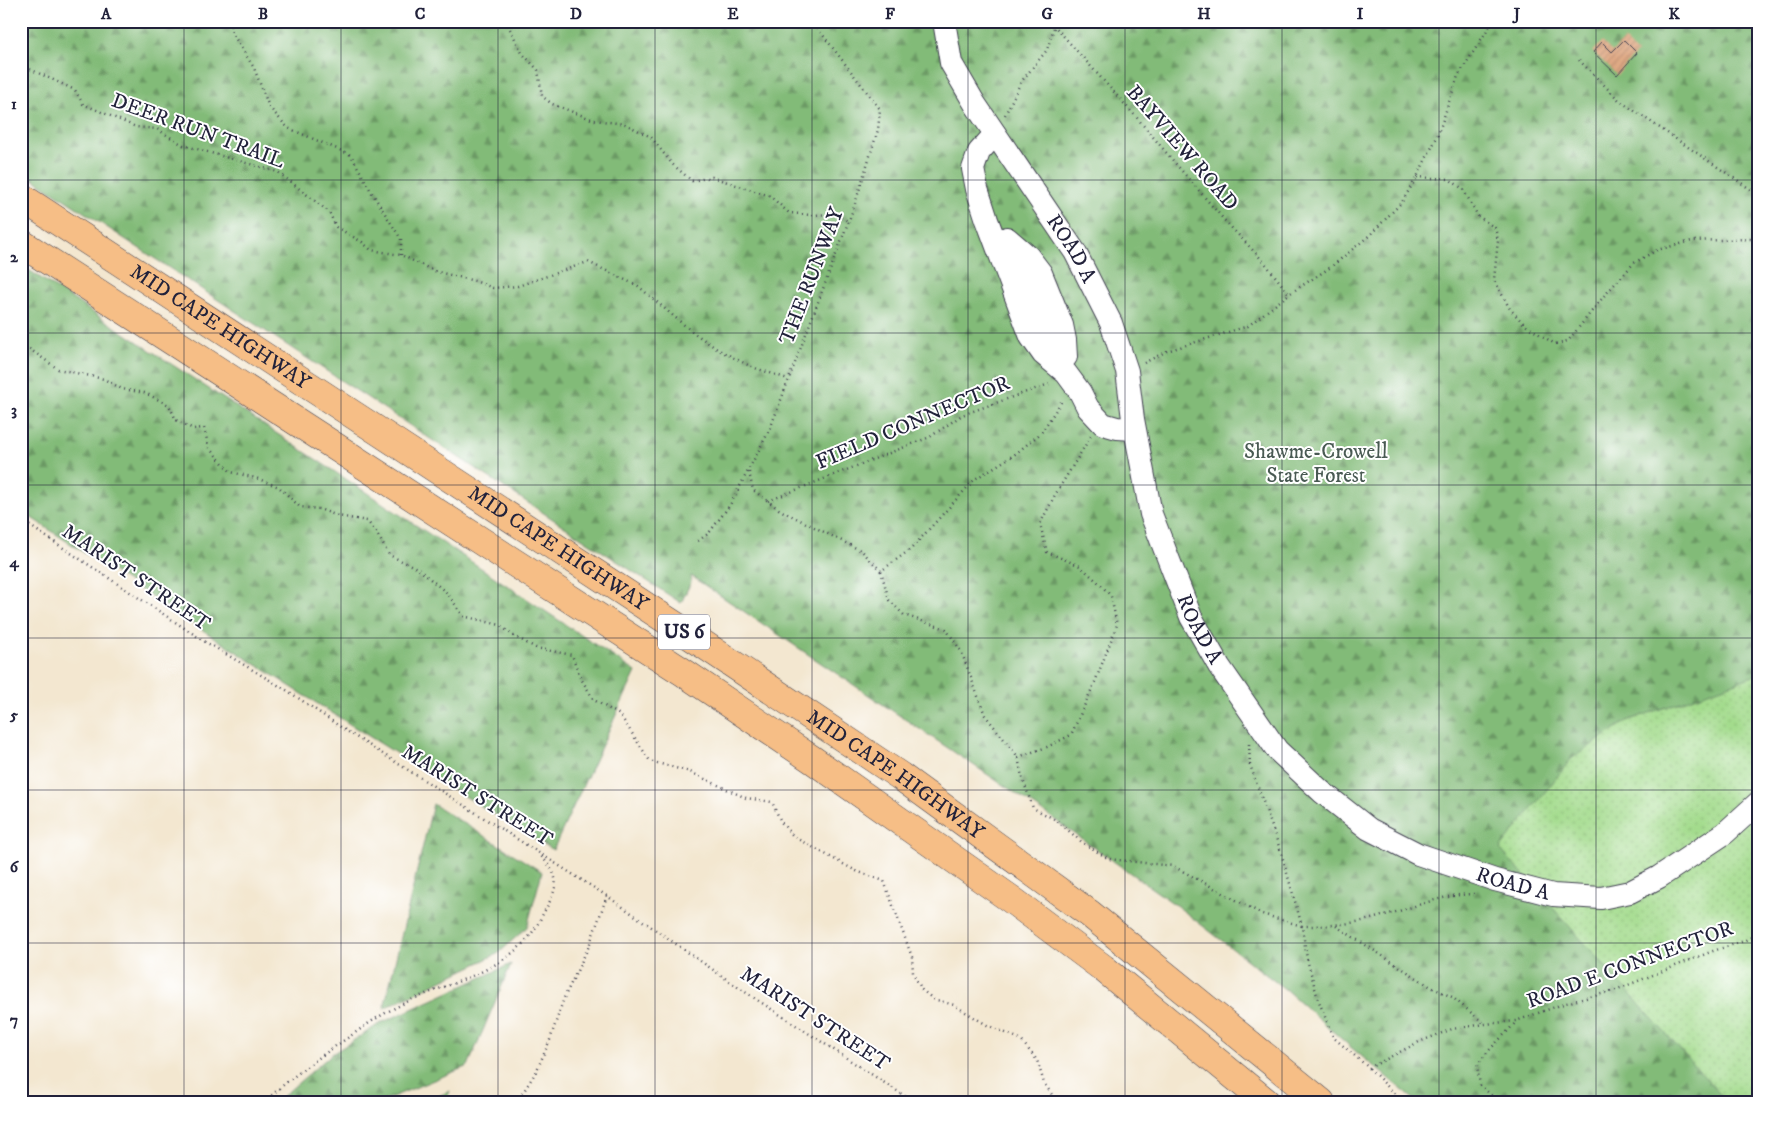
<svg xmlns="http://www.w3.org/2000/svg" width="1780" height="1123" viewBox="0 0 1780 1123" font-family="'IM FELL DW Pica',serif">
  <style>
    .forest { fill: url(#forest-firs); stroke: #526e5a }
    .park { fill: url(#park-dots); stroke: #627e64 }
    .building { fill: url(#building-hatch) }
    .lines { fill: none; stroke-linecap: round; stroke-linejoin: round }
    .minor-casing { stroke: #414051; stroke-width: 24 }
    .highway-casing { stroke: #414051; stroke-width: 29 }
    .path { stroke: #414051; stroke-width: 2.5; stroke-dasharray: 1 4; stroke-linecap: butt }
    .minor { stroke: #fff; stroke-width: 22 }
    .highway { stroke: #f6be86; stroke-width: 28 }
    .grid { fill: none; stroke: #22223b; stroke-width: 1; stroke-opacity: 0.55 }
    .labels { text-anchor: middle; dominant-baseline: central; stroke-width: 4; stroke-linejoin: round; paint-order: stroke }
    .shield { fill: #fff; stroke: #646476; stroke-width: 1 }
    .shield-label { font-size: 20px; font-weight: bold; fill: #22223b }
    .street-label { font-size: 21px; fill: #22223b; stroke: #fff }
    .park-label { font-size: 21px; fill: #495a53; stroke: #fff }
    .neatline { fill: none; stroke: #22223b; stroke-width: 2 }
    .grid-label { font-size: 16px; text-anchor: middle; font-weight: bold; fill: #22223b }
  </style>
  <defs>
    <pattern id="forest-firs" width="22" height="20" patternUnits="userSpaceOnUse" patternTransform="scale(1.25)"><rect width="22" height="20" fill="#82bb78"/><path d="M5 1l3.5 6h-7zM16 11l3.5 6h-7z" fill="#6a9864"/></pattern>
    <pattern id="park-dots" width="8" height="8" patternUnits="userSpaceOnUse" patternTransform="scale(1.25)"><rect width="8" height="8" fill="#a3db8c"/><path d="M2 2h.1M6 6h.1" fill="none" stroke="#8cbc7a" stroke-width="1.8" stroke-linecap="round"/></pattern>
    <pattern id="building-hatch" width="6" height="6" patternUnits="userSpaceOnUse" patternTransform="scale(1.25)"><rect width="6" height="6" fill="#dfa883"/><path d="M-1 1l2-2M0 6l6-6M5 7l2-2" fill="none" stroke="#bf9072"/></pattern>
  </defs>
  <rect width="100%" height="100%" fill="#fff"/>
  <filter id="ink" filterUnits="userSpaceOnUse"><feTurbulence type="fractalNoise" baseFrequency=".02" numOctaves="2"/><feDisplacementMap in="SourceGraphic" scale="10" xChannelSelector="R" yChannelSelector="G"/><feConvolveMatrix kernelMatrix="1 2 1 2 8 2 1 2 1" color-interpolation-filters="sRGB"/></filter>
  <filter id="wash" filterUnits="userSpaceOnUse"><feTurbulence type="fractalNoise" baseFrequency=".0096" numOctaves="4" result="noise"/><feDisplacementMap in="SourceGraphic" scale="20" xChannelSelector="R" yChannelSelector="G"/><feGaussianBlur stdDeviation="1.12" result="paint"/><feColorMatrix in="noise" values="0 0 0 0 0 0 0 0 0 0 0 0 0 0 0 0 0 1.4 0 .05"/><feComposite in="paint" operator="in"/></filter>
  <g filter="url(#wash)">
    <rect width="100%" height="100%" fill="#f3e7d0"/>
    <g class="forest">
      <polygon points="21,21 1759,21 1759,1102 1417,1102 1354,1050 1286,990 1177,906 1048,815 691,576 691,582 681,603 21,171"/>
      <path d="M 21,265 L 487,572 L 636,672 L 553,850 C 373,741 196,627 21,511 Z"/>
      <polygon points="433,804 542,872 527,927 499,953 384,1008"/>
      <polygon points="511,964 468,1066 380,1102 276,1102 332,1054 381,1023"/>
      <polygon points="450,1091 445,1102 426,1102"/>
    </g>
    <polygon class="park" points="1759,674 1759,1102 1727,1102 1500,849 1571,759 1627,721"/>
    <g id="blocks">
      <polygon class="building" points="1624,40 1637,53 1617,75 1593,52 1602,42 1612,52"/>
    </g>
  </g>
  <g filter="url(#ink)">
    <use href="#blocks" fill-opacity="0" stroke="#414051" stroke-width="1"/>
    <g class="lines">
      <defs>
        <g id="minor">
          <path id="s1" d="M 944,21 L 951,63 L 975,104 L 1075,252 L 1111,323 L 1127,371 L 1133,419 L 1151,514 L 1191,617 L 1219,666 L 1277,750 L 1322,792 L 1369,829 L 1418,854 L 1495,880 L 1553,895 L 1601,898 L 1630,892 L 1659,877 L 1725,833 L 1759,802"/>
          <polyline points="995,134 979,152 973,169 977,189 987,220 1031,337 1043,354 1066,373 1080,392 1088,408 1103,424 1117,428 1134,429"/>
          <polyline points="1007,238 1028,256 1041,273 1062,325 1065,340 1066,357"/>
          <polyline points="1018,262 1061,361"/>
        </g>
        <g id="highway">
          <path id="s2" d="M 21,197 L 688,634 L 900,776 L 1090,914 L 1321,1102"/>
          <polyline points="21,243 683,672 813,760 1012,900 1103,968 1266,1102"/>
        </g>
      </defs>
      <use href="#minor" class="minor-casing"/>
      <use href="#highway" class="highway-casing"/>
      <g class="path">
        <polyline points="230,21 232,33 254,68 269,107 288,128 351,155 372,193 401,239 401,255"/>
        <polyline points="504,21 509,27 522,53 538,70 542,96 552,104 594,120 625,124 651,137 672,164 692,181 712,177 770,196 789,213 811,215 834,214 848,221"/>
        <polyline points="1050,21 1138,119 1175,163 1226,222 1265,263 1289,294"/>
        <polyline points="1579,60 1620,101 1759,195"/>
        <polyline points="21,65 75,90 83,104 136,127 157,129 183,145 278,172 329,212 336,227 362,242 371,250 401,255 434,271 475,281 493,288 518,286 588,262 638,286 690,330 717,349 752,367 788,379"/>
        <polyline points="1005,115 1021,82 1047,50 1056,21"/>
        <polyline points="1417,177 1449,179 1463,189 1478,216 1495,228 1498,240 1494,280 1510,309 1525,325 1555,344 1568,341 1604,296 1634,263 1657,250 1692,241 1750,239 1759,241"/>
        <polyline points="21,343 58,369 104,379 122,389 145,393 169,405 176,420 193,429 204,428 209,448 231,472 256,478 279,487 300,507 319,509 338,516 367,521 376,532 389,555 417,568 448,594 463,616 500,625 512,635 536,648 572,655 580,677 594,700 620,715 650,761 690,772 746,798 772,802 781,822 794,837 856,871 884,881 912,957 913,973 922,990 933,999 954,1005 987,1025 1020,1039 1037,1060 1044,1083 1057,1102"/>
        <polyline points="1144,363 1167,351 1248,326 1289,294 1331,267 1370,235 1402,202 1417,177 1437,137 1458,76 1493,21"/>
        <polyline points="749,472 753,490 780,510 862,551 881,571 911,549 975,479 1014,455 1041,433 1063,399"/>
        <polyline points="768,501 930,437 962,415 1049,384"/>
        <polyline points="21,520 204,641 288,691 345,730 607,896 742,990 914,1102"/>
        <polyline points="698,541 709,533 730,505 770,429 854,207 878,130 880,109 812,21"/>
        <polyline points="881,571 889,600 904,615 946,629 961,651 985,715 1018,757 1022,777 1033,808 1056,820 1083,843 1109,859 1173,866 1262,914 1302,926 1307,959 1318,999 1333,1037 1369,1068 1403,1102"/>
        <path d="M 1249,744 L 1250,765 L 1281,852 L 1302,926 C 1329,926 1356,924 1382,916 C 1412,908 1443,894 1475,894"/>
        <polyline points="1018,757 1047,747 1071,735 1095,682 1117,625 1111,596 1099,583 1080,566 1047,552 1040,524 1055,495 1091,436"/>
        <polyline points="1336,926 1431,987 1452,997 1485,1024"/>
        <polyline points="1369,1068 1419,1042 1452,1029 1485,1024 1516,1021 1566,1003 1613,991 1713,951 1744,941 1759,933"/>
        <path d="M 264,1102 C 290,1078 318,1058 346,1039 C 361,1029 375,1018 391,1010 C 435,985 494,978 528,938 C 535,930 540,920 544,912 C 559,886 561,877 540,855"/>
        <polyline points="517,1102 536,1072 550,1040 564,998 589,946 607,896"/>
        <path d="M 1499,1102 L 1480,1085 L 1477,1066 C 1488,1049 1503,1037 1516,1022"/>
      </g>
      <use href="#minor" class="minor"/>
      <use href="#highway" class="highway"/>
    </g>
  </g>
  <path class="grid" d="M 184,21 L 184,1102M 341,21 L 341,1102M 498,21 L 498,1102M 655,21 L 655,1102M 812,21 L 812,1102M 968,21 L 968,1102M 1125,21 L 1125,1102M 1282,21 L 1282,1102M 1439,21 L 1439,1102M 1596,21 L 1596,1102M 21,180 L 1759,180M 21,333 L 1759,333M 21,485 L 1759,485M 21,638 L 1759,638M 21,790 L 1759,790M 21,943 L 1759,943"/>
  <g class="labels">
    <rect class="shield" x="658" y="614.5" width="52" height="35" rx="4"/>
    <g class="shield-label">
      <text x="684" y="632">US 6</text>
    </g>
    <g class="street-label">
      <text transform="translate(198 131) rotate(20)">DEER RUN TRAIL</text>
      <text transform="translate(1182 148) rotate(49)">BAYVIEW ROAD</text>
      <text stroke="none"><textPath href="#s1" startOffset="264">ROAD A</textPath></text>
      <text transform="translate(812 276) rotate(-69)">THE RUNWAY</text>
      <text stroke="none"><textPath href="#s2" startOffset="238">MID CAPE HIGHWAY</textPath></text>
      <text transform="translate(913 423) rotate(-23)">FIELD CONNECTOR</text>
      <text stroke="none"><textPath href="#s2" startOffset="642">MID CAPE HIGHWAY</textPath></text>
      <text transform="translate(136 578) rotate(34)">MARIST STREET</text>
      <text stroke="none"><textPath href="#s1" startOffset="669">ROAD A</textPath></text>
      <text stroke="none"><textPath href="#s2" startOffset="1048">MID CAPE HIGHWAY</textPath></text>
      <text transform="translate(477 796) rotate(32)">MARIST STREET</text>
      <text stroke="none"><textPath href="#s1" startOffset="1089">ROAD A</textPath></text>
      <text transform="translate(1630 965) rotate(-20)">ROAD E CONNECTOR</text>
      <text transform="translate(815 1019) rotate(33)">MARIST STREET</text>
    </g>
    <g class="park-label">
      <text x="1316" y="452">Shawme-Crowell<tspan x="1316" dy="24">State Forest</tspan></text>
    </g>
  </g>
  <rect width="1780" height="1123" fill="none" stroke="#fff" stroke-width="55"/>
  <rect x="28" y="28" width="1724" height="1068" class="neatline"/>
  <g class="grid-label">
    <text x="106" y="19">A</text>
    <text x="263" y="19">B</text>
    <text x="420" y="19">C</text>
    <text x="576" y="19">D</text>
    <text x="733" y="19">E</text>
    <text x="890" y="19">F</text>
    <text x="1047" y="19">G</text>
    <text x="1204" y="19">H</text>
    <text x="1360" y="19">I</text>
    <text x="1517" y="19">J</text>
    <text x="1674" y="19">K</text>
    <text x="14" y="109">1</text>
    <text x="14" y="262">2</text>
    <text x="14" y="415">3</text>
    <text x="14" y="567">4</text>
    <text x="14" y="720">5</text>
    <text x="14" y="872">6</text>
    <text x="14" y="1025">7</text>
  </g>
</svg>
